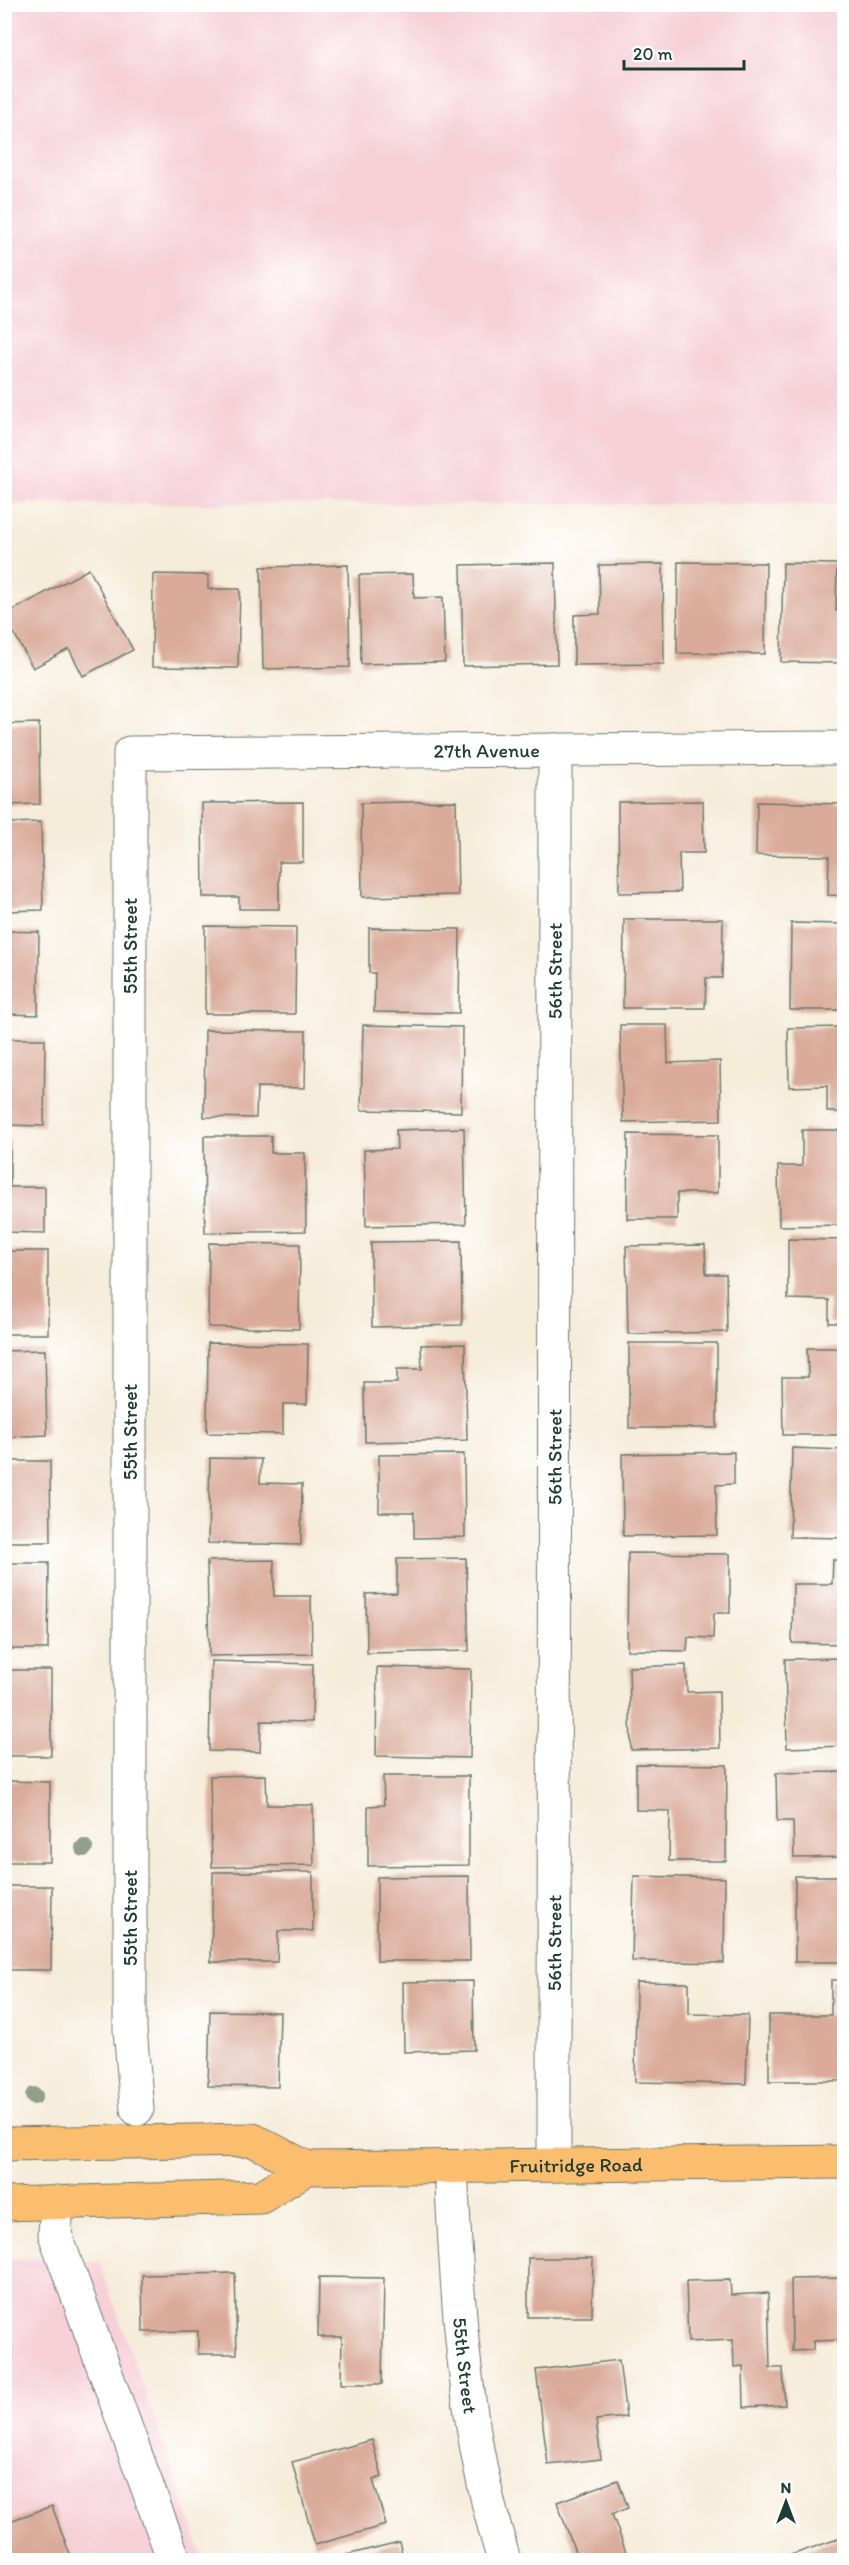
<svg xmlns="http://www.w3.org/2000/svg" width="849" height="2565" viewBox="0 0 849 2565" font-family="Itim,sans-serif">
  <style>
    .built { fill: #f6cfd7 }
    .building { fill: #daab9a }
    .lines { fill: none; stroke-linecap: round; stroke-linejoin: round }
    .minor-casing { stroke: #6a7a6e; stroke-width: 35 }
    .major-casing { stroke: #6a7a6e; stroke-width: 35 }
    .minor { stroke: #fff; stroke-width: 33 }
    .major { stroke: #fbbd6e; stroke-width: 33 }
    .tree { fill: #91a08a }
    .labels { text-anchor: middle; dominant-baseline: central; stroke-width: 5; stroke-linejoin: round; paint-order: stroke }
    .street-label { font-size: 20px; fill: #1f3d34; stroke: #fff }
  </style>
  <rect width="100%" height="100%" fill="#fff"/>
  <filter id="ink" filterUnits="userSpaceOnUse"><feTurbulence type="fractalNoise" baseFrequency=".0167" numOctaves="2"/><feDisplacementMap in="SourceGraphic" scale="12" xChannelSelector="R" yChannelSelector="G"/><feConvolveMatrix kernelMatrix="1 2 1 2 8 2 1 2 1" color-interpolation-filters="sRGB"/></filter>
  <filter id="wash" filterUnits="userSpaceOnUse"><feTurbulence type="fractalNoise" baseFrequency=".008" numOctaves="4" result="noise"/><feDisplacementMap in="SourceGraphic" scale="24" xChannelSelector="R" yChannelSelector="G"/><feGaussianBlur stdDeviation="1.35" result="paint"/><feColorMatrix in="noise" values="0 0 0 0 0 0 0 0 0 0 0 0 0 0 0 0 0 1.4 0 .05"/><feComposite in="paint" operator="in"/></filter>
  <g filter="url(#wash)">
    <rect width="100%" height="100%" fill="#f6ecda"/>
    <g class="built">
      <polygon points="4,5 844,5 844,504 5,504"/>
      <polygon points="26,2259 99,2261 204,2560 5,2560 4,2260"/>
    </g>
    <g id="blocks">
      <g class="building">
        <polygon points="678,562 766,563 765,654 677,653"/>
        <polygon points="555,563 557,664 463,666 461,565"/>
        <polygon points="783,563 837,564 836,611 844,611 844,663 781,662"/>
        <polygon points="663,564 664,664 574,665 574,615 600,614 599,565"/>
        <polygon points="348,565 350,667 263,669 261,567"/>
        <polygon points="89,569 133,650 83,676 69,649 33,668 4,615"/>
        <polygon points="153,574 208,575 208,589 240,589 238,668 152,667"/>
        <polygon points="413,574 414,598 443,597 445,662 361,664 359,575"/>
        <polygon points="39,723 40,804 4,805 4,724"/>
        <polygon points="456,801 458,895 362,897 361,803"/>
        <polygon points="703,801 704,853 679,853 680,892 619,893 618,802"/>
        <polygon points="303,802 303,862 279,862 279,909 239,909 239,897 203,897 202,803"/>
        <polygon points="757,802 844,804 844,896 828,895 829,856 756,855"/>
        <polygon points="41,822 43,910 4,911 4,823"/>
        <polygon points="624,919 723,919 722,978 706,978 705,1008 623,1008"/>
        <polygon points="791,923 844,924 844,1010 790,1010"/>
        <polygon points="205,926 296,927 295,1014 205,1014"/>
        <polygon points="369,928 460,929 459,1013 374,1012 375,973 369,973"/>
        <polygon points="4,931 39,932 38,1015 4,1014"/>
        <polygon points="363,1025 462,1027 461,1112 361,1110"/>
        <polygon points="620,1025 667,1025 668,1063 720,1061 721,1120 623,1122"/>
        <polygon points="844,1027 844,1112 827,1112 827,1086 789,1087 788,1028"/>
        <polygon points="205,1030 306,1031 305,1088 257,1087 256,1118 204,1117"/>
        <polygon points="4,1039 45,1039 44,1126 4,1125"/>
        <polygon points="464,1128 466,1224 366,1226 364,1150 397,1149 396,1130"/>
        <polygon points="802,1130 844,1130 844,1225 779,1226 778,1166 802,1166"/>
        <polygon points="628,1134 718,1135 718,1193 677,1193 677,1219 627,1219"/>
        <polygon points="204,1136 271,1136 271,1153 305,1153 306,1231 205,1233"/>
        <polygon points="4,1140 10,1140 10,1187 45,1187 45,1233 4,1232"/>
        <polygon points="788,1239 844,1240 844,1323 829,1323 829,1300 788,1299"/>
        <polygon points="461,1241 462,1325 372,1327 371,1242"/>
        <polygon points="209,1243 300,1244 299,1329 208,1327"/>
        <polygon points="705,1245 706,1274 726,1274 727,1332 628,1334 626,1246"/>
        <rect x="4" y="1251" width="44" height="83"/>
        <polygon points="208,1343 308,1344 307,1404 283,1404 283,1434 207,1433"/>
        <rect x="629" y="1343" width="88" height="85"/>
        <polygon points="465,1344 467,1440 365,1442 364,1383 397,1383 397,1369 422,1369 421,1345"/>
        <polygon points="807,1348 844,1348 844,1435 783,1435 782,1377 808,1377"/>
        <polygon points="45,1350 47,1435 4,1437 4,1351"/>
        <polygon points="792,1448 844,1450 844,1538 790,1537"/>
        <polygon points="734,1452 734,1484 716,1485 717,1535 623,1536 622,1454"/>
        <polygon points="464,1454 465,1537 414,1538 414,1512 379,1512 379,1455"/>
        <polygon points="210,1458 261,1459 260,1483 302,1484 301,1545 208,1543"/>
        <polygon points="4,1461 50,1461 51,1542 4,1542"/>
        <polygon points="628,1553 730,1554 730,1613 714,1613 713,1638 688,1637 687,1651 627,1650"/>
        <polygon points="466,1558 469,1651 367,1653 366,1594 397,1593 397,1559"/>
        <polygon points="274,1560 274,1596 311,1596 312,1654 209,1656 207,1561"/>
        <polygon points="833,1560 844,1560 844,1644 792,1643 793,1584 832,1584"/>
        <polygon points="4,1563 49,1563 48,1649 4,1649"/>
        <polygon points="844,1658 844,1746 787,1748 785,1659"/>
        <polygon points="211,1661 313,1664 312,1722 261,1721 260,1752 209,1751"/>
        <polygon points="686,1665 687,1692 719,1691 720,1748 631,1750 629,1667"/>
        <polygon points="377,1667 471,1669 470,1758 376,1756"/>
        <rect x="5" y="1670" width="46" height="86"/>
        <polygon points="636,1764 727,1765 726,1861 669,1861 670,1811 636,1810"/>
        <polygon points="844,1772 844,1857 794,1858 793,1821 777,1821 776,1773"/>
        <polygon points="266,1775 267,1805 313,1805 314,1865 212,1867 210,1776"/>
        <polygon points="383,1776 469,1776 469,1865 368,1866 368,1806 384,1805"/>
        <polygon points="4,1781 50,1782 50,1862 4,1862"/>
        <polygon points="213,1872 313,1872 313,1931 278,1931 277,1962 211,1962"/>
        <polygon points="469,1876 470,1961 377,1961 377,1877"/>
        <polygon points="634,1876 725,1878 724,1963 632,1961"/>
        <rect x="795" y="1876" width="49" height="86"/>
        <polygon points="4,1886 52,1886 51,1970 4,1970"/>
        <polygon points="831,1980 844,1980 844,2081 769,2081 769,2015 831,2015"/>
        <polygon points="473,1981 474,2050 404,2052 403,1982"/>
        <polygon points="636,1982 689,1983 689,2014 748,2015 746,2084 635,2082"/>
        <polygon points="210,2011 280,2012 278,2087 208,2086"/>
        <polygon points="528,2258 593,2258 592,2317 528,2317"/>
        <polygon points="235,2273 237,2354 198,2354 198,2331 143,2332 142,2275"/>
        <polygon points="319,2277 384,2278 382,2384 341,2384 342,2337 318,2337"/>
        <polygon points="844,2278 844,2340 813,2341 813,2350 792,2351 791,2279"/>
        <polygon points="730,2280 731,2295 768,2293 770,2368 783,2368 785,2405 744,2407 743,2366 734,2367 733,2340 688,2342 686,2281"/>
        <polygon points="619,2360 626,2417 596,2420 601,2459 548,2465 536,2370"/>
        <polygon points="372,2440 382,2477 373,2480 386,2525 315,2545 292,2462"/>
        <polygon points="618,2480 628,2508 612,2514 629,2560 578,2560 557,2502"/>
        <polygon points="52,2506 72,2560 4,2560 4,2523"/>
        <polygon points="838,2539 844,2560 776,2560"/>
        <polygon points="399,2542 404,2560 339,2560 338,2557"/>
      </g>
    </g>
  </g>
  <g filter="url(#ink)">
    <use href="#blocks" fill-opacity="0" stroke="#6a7a6e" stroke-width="1.5"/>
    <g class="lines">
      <defs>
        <g id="minor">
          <path id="s1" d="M 137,2109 L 130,2029 L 130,753 L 844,748"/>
          <path id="s2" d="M 554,2165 L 555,750"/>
          <path id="s3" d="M 451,2168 C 458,2305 463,2428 504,2560"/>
          <polyline points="57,2202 55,2234 174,2560"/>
        </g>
        <g id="major">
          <path id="s4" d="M 4,2144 L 253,2140 L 307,2168 L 844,2162"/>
          <polyline points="4,2204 261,2197 307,2168"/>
        </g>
      </defs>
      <use href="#minor" class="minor-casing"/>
      <use href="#major" class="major-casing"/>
      <use href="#minor" class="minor"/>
      <use href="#major" class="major"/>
    </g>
    <g class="tree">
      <circle cx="84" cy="1848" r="9"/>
      <circle cx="34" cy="2096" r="9"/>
    </g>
  </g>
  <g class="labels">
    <g class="street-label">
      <text stroke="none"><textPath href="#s1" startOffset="1713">27th Avenue</textPath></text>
      <text transform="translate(130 946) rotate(-90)">55th Street</text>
      <text stroke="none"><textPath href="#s2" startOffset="1194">56th Street</textPath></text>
      <text transform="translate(130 1432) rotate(-90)">55th Street</text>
      <text stroke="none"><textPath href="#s2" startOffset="708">56th Street</textPath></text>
      <text transform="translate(130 1918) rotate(-90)">55th Street</text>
      <text stroke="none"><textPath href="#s2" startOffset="222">56th Street</textPath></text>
      <text stroke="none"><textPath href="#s4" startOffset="579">Fruitridge Road</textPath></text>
      <text stroke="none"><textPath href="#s3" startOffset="198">55th Street</textPath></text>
    </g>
  </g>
  <rect width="849" height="2565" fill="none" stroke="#fff" stroke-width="24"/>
  <g transform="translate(786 2502)" stroke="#ffffff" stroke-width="4.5" paint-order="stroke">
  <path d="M0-4.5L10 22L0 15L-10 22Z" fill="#1f3d34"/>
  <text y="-9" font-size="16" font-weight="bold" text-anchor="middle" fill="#1f3d34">N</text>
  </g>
  <path d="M624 60v9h120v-9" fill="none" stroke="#1f3d34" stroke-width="3"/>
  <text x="633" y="60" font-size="18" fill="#1f3d34" stroke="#ffffff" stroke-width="4.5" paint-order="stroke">20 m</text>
</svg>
